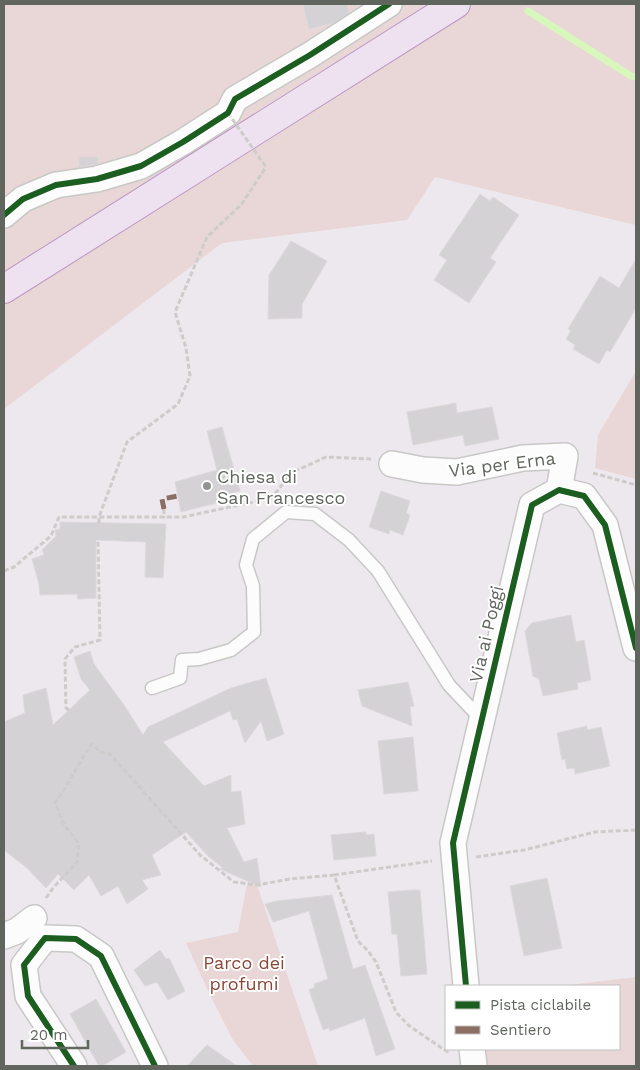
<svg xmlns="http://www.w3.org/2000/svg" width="640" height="1070" viewBox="0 0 640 1070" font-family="'Work Sans',sans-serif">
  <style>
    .green { fill: #e9d6d6 }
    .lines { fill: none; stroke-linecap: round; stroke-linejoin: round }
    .stream { stroke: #d8f7bd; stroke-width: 7 }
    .building { fill: #d4d2d5; stroke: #dcd8dc }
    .lane-casing { stroke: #c8c8c7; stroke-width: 15 }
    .street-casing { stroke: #c8c8c7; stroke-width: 28 }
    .highway-casing { stroke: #bc96c5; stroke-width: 30 }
    .path { stroke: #ceccca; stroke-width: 3; stroke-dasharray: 5 2.5; stroke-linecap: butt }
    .lane { stroke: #fcfcfc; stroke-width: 12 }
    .street { stroke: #fcfcfc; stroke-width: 25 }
    .highway { stroke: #eee2f0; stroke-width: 28 }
    .path-bridge { stroke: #ceccca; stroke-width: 3; stroke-dasharray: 5 2.5; stroke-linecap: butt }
    .quiet { stroke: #8d6e63; stroke-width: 5; stroke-dasharray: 10 5; stroke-linecap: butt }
    .cycleway-casing { stroke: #fff; stroke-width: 9 }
    .cycleway { stroke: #1b5e20; stroke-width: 6 }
    .poi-dot { fill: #919490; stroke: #fff; stroke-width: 2 }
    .labels { text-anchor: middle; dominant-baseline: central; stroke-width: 4; stroke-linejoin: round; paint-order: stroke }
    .street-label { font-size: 18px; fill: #60665e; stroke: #fff }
    .poi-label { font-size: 18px; fill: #60665e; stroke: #fff; text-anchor: start }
    .park-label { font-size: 18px; fill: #894639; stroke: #fff }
  </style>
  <rect width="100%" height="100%" fill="#ede8ed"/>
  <g class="green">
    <polygon points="4,4 636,4 636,225 435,177 407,220 222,243 4,409"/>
    <polygon points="636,371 636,479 595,468 598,435"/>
    <polygon points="247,884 257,885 318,1066 253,1066 233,1040 211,997 186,943 238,932"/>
    <polygon points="636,977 636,1066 481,1066 480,1049 619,1049 619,986 560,986"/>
  </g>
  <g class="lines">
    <polyline class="stream" points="528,11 631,76 636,77"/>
  </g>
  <g class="building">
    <polygon points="303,4 347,4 349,13 333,23 309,29"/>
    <polygon points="79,157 98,157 98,164 79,167"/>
    <polygon points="480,194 490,201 493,197 519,215 490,258 496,262 469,303 434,280 447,260 439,255"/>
    <polygon points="291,241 327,261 302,304 302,318 268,319 269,275"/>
    <polygon points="636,259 636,308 610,352 607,350 599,364 573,349 575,345 566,339 571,331 568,329 600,276 619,288"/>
    <polygon points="456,403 457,413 492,407 499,439 465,446 463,435 413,445 407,412"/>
    <polygon points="222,427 240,491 231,493 233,499 181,512 175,482 217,470 207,431"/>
    <polygon points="381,491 410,501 406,513 410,515 403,535 390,530 389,534 369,527"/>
    <polygon points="60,522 166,524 163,578 145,577 146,542 96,540 96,598 78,599 77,594 40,595 39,584 32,559 44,555 42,550 56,536 55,530 60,529"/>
    <polygon points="571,615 576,642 584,640 591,680 577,683 578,689 543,696 539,679 533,676 525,631 532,623"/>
    <polygon points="90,651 94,664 126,708 143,735 148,727 231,688 266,678 284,734 267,741 261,721 245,743 237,719 233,720 230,711 163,742 204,786 231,775 231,792 241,791 245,824 227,828 244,862 257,858 261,887 220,869 223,868 208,856 186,832 152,855 161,875 142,880 148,889 127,904 118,886 101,896 89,875 74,890 58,874 46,888 27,868 4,850 4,722 25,713 23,695 46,688 53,725 90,690 81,679 74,657"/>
    <polygon points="408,682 414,706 410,707 412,726 362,706 358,690"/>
    <polygon points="587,726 587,730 601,727 610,766 575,774 574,768 567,769 565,759 562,760 557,733"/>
    <polygon points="413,737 418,791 384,794 378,741"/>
    <polygon points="366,832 366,835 374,834 376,856 334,860 331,835"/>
    <polygon points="547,878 562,948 524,956 510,886"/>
    <polygon points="412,890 420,890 427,974 401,976 397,934 392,934 388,892"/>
    <polygon points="332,895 353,969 365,965 395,1049 376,1056 365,1018 330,1031 329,1028 323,1030 309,990 315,987 314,984 328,979 309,911 273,922 265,904 277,901"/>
    <polygon points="160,950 166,959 169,958 185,991 168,1000 157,982 145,986 134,970"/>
    <polygon points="96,999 126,1052 102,1066 99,1066 70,1014"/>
    <polygon points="207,1045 237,1066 187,1066"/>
  </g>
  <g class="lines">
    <defs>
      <polyline id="lane" points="152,688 180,678 182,660 199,659 231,650 254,632 253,586 246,565 253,539 286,512 315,514 349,540 378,571 449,685 481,719"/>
      <g id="street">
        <polyline points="4,215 23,199 56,185 97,179 141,166 183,142 228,113 235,99 310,55 389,4"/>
        <polyline points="392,464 423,470 457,472 523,458 565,456 559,490"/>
        <polyline points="4,936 17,931 34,918"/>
        <polyline points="466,986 453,843 532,505 559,490 584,496 605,525 636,648"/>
        <polyline points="472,1049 474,1066"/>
        <polyline points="74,1066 28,996 24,965 45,938 76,939 101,956 155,1066"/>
      </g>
      <polyline id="highway" points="4,289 456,4"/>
    </defs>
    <use href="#lane" class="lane-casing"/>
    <use href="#street" class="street-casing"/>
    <use href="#highway" class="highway-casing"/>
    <g class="path">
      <polyline points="593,473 636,485"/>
      <polyline points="164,509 164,518"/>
      <polyline points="99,523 99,517 127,442 178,404 190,376 186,348 175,312 207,237 241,205 266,167"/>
      <polyline points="4,571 14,567 51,536 59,517 183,517 272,498 291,473 326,457 371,459"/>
      <polyline points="69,710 66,708 65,659 75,647 100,640 98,540"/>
      <polyline points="476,857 524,850 595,832 636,830"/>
      <polyline points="334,875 432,861"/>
      <path d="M 46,898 L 53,888 L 77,862 L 79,844 L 63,823 L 55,803 C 69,784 78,763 92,744 L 100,752 L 110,754 L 200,855 L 234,882 L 257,885 L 290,879 L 334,875 L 358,941 L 368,951 L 376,962 L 396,1012 L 408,1025 L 449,1053"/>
    </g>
    <use href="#lane" class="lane"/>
    <use href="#street" class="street"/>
    <use href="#highway" class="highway"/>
    <polyline class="path-bridge" points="228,113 266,167"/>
    <polyline class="quiet" points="164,509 162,499 178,496"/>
    <defs>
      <g id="cycleway">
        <polyline points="4,215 23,199 56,185 97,179 141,166 183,142 228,113 235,99 310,55 389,4"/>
        <polyline points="466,986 453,843 532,505 559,490 584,496 605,525 636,648"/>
        <polyline points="74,1066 28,996 24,965 45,938 76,939 101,956 155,1066"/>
      </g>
    </defs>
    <use href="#cycleway" class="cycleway-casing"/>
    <use href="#cycleway" class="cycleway"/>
  </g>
  <circle class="poi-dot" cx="207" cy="486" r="5"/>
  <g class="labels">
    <g class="street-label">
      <text transform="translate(502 464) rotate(-7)">Via per Erna</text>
      <text transform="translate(486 634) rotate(-77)">Via ai Poggi</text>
    </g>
    <g class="poi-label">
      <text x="217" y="476">Chiesa di<tspan x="217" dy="21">San Francesco</tspan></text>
    </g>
    <g class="park-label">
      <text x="244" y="962">Parco dei<tspan x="244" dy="21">profumi</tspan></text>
    </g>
  </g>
  <rect width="640" height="1070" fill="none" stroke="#60665e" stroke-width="10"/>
  <rect x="445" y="985" width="175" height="65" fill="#ffffff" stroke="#bfc2bf"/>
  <rect x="455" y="1001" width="25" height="8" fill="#1b5e20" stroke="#bfc2bf"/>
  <text x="490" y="1010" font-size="15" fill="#60665e">Pista ciclabile</text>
  <rect x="455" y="1026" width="25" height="8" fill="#8d6e63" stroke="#bfc2bf"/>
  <text x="490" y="1035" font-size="15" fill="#60665e">Sentiero</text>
  <path d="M22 1040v8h66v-8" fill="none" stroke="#60665e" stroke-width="2.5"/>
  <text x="30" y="1040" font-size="15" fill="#60665e" stroke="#ffffff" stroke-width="4" paint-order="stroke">20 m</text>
</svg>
